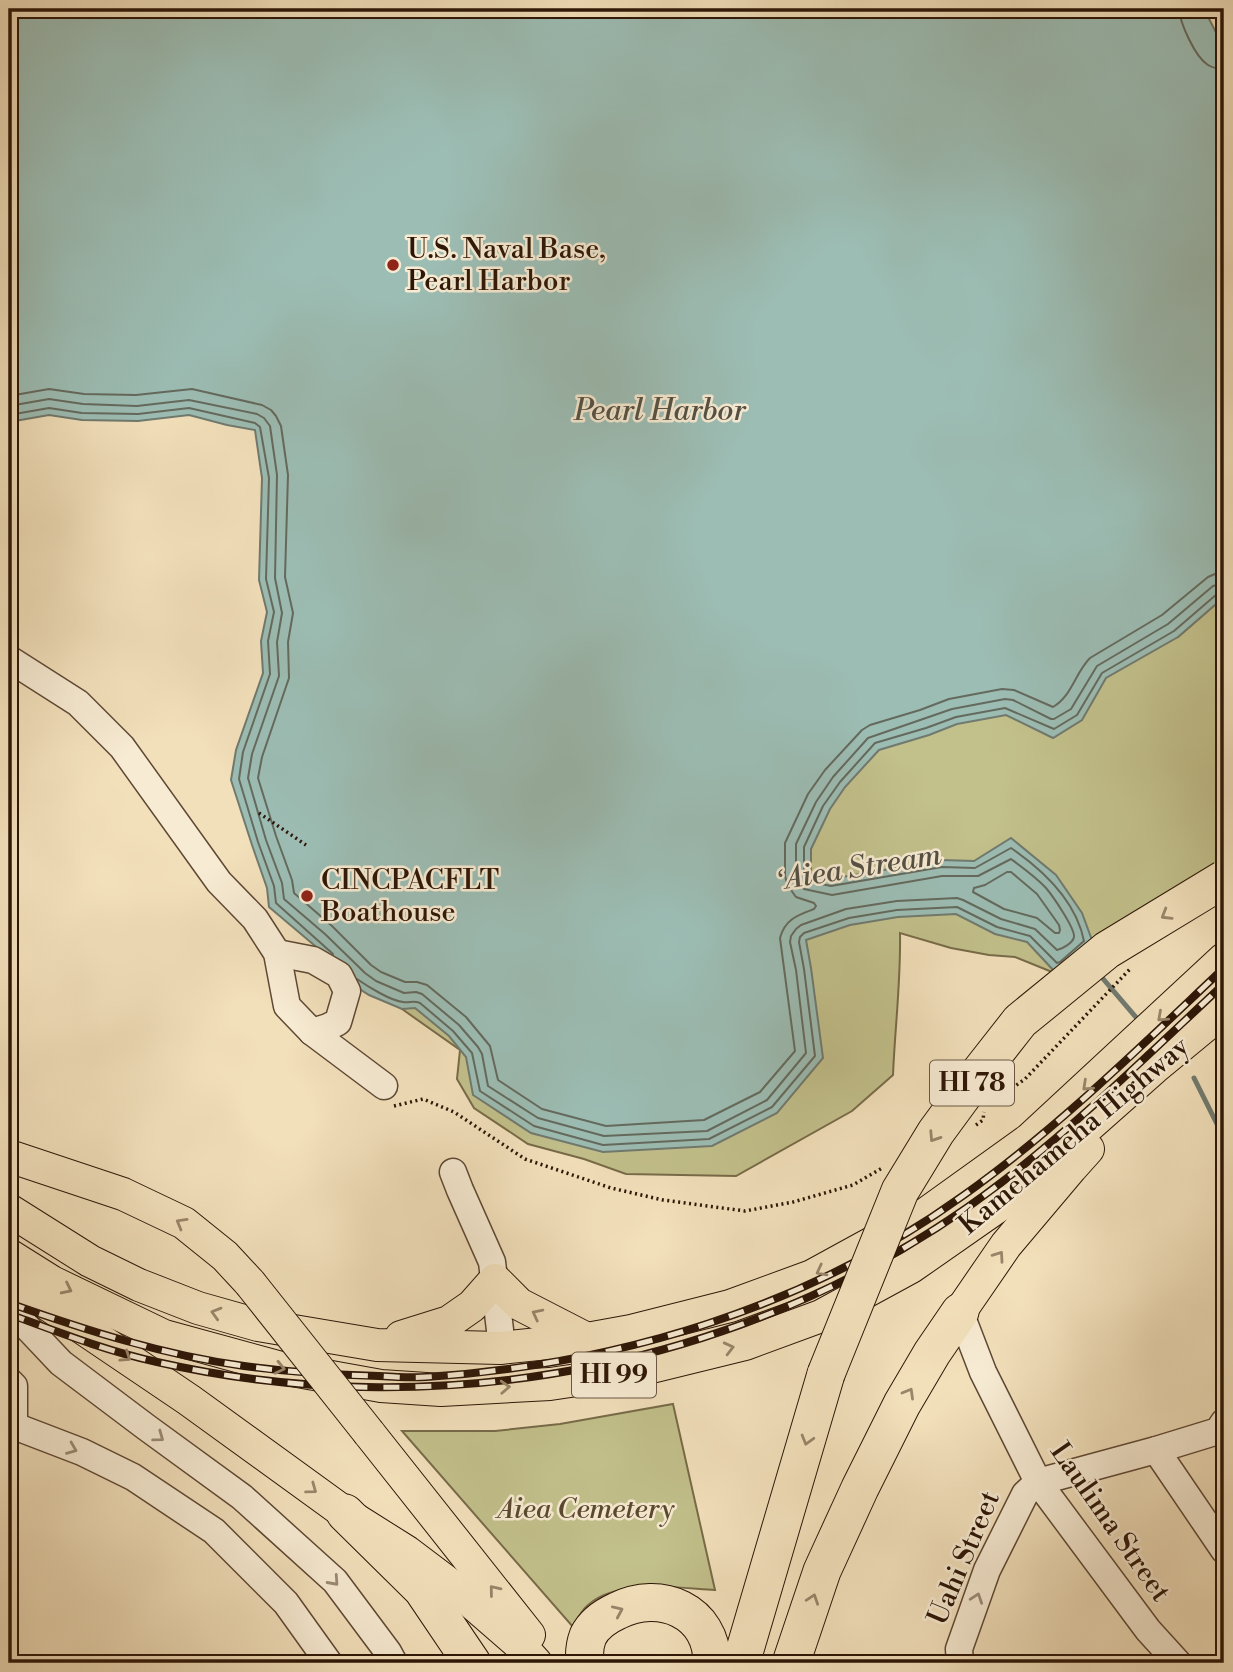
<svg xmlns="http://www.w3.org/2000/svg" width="1233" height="1672" viewBox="0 0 1233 1672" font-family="'Libre Bodoni',serif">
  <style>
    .green { fill: #c2c08b; stroke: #786b49; stroke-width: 2 }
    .water { fill: #9cbdb4; stroke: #707a6f; stroke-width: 2 }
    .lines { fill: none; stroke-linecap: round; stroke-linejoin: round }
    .shore { stroke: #646a5e; stroke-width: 2 }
    .stream { stroke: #707a6f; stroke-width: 5 }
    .minor-casing { stroke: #5e4834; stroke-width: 29 }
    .major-casing { stroke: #2d1607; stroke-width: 34 }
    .highway-casing { stroke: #2d1607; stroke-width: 39 }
    .path { stroke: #2d1607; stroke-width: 3.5; stroke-dasharray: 2 3.5; stroke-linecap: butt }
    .minor { stroke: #f7ebd3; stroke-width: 26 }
    .major { stroke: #f2e0bb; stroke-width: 32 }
    .highway { stroke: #f2e0bb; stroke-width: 37 }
    .rail-casing { stroke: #2d1607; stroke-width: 8 }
    .rail { stroke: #f7ebd3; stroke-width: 5; stroke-dasharray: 16; stroke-linecap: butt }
    .major-bridge-casing { stroke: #2d1607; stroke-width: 34; stroke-linecap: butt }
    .highway-bridge-casing { stroke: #2d1607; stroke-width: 39; stroke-linecap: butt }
    .major-bridge { stroke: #f2e0bb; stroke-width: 32 }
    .highway-bridge { stroke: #f2e0bb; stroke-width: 37 }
    .oneway { stroke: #99856a }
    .oneway2 { stroke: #9c8b77 }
    .poi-dot { fill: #8f2418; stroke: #f7ebd3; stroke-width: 2.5 }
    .labels { text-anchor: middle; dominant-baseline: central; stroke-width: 5; stroke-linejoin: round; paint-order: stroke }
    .shield { fill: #f7ebd3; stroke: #6a5644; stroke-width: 2 }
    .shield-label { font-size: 26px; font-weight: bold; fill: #2d1607 }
    .poi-label { font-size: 28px; fill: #2d1607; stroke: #f7ebd3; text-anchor: start }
    .street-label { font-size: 28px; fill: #2d1607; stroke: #f7ebd3 }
    .park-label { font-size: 28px; font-style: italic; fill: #5a492f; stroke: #f7ebd3 }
    .water-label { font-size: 30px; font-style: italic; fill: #545044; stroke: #f7ebd3 }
  </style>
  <rect width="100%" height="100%" fill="#f2e0bb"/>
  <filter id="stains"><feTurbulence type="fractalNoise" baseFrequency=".00286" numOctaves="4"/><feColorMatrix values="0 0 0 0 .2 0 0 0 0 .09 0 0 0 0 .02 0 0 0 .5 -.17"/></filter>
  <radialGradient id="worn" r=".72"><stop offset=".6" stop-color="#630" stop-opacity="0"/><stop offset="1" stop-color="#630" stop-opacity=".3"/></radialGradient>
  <g class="green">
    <polygon points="1224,597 1224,862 1070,974 1058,898 789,894 801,836 863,750 1127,641 1178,637"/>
    <path d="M 997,908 L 1057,974 L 1015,957 L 989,955 L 951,948 L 900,933 C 901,980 895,1027 893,1075 L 852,1111 L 736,1176 L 626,1174 L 584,1159 L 528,1144 L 474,1108 L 457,1079 L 460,1050 L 402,1009 L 399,995 L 778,947 L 831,918 Z"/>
    <path d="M 673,1404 L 715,1590 C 677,1588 613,1577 584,1609 C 580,1614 576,1621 573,1627 L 402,1431 L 495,1431 L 560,1424 Z"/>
  </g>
  <polygon class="water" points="9,9 1204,9 1224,48 1224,597 1178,637 1106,678 1082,720 1053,738 1006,715 957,724 929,735 879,750 845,787 830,809 811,849 811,875 831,879 942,860 974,861 1011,838 1056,875 1082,913 1093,943 1057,974 1027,942 995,934 956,914 898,917 850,925 806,940 811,968 823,1058 777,1113 712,1146 603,1152 531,1133 473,1095 466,1057 449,1036 415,1008 402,1009 369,995 355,986 314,945 269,907 267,888 252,845 231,780 236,750 263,673 261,641 267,612 259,580 262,478 255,430 227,425 189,415 138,421 82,420 49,415 9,422"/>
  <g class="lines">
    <g class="shore">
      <path d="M 1179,9 C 1180,23 1195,57 1208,65 C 1213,68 1218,69 1224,69"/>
      <path d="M 9,396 L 49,389 L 84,394 L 136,395 L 192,389 L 262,405 L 271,410 L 276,416 L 281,426 L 288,475 L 285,577 L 293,613 L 288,642 L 289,678 L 262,757 L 258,778 L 276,836 L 292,880 L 294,893 L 332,926 L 371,965 L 381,972 L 405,982 L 417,982 L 427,985 L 466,1017 L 490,1046 L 498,1080 L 542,1109 L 606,1126 L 704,1120 L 760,1092 L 795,1051 L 780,938 C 785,919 798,915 814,909 L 816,906 L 814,903 L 796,897 L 788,886 L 785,876 L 785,843 L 808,794 L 825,770 L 862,730 L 870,725 L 920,710 L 949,699 L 1002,689 L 1014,690 L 1053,707 C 1072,696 1075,673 1090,658 L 1162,615 L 1208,577 L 1215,574 L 1224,573"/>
      <path d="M 9,406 L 49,399 L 83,404 L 137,406 L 189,400 L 257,414 L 264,418 L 270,426 L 277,475 L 275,578 L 282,613 L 277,642 L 279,676 L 252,754 L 248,778 L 266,840 L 282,883 L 284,899 L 325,934 L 365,973 L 376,981 L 404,993 L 416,992 L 422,994 L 459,1025 L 478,1047 L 482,1054 L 488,1086 L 538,1118 L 604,1136 L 707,1131 L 767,1100 L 806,1053 L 796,970 L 790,942 L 791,936 L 796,929 L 801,925 L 846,909 L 897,901 L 957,898 L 963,900 L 1001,919 L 1035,929 L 1057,950 C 1062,949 1073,943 1074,937 C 1075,928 1052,895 1046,888 C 1036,877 1022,867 1011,859 L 978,876 L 942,876 L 832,895 L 804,889 L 798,883 L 796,875 L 796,844 L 816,802 L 833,777 L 868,738 L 952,709 L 1005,699 L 1013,700 L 1051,719 L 1054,719 L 1071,709 L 1097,666 L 1168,624 L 1213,586 L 1224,583"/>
      <polyline points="9,415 49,408 82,413 138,414 189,408 255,423 260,427 269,478 266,579 274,612 268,641 270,674 243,752 239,779 258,842 274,886 276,903 333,954"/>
      <polygon points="1007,872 1011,872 1037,894 1059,925 1060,930 1059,933 1055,933 1037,918 1004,909 973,892 974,888 985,885"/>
      <path d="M 357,979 C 367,986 391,1001 403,1002 C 410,1003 413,1000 420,1003 L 453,1031 L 472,1053 L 480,1091 L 534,1126 L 603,1145 L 709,1139 L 772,1107 L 815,1056 L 804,969 L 799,942 L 800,937 L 804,933 L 849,918 L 897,910 L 957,907 L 997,927 L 1030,936 L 1057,963 L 1060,962 L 1084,941 C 1076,901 1043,870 1011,848 L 975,868 L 942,867 L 831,886 L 807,881 L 804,875 L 804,847 L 823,806 L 840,782 L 875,743 L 926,728 L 956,717 L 1005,708 L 1054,729 L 1077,715 L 1102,673 L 1174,631 L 1217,594 L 1224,592"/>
    </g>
    <g class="stream">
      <polyline points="1099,974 1140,1022"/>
      <polyline points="1194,1078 1224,1138"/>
    </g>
    <defs>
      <g id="minor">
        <polyline points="9,659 78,703 122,747 219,882 255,919 277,953 287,1006 312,1032 384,1086"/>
        <polyline points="277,953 313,960 339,975 347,991 338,1022 328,1027 312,1032"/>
        <polyline points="453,1172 460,1190 492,1262 500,1330 500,1348"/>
        <polyline points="9,1308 61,1363 146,1427 242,1497 335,1581 388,1652 394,1663"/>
        <polyline points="960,1312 983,1372 1038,1482 1148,1630 1178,1663"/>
        <polyline points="9,1381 14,1386 14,1426"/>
        <polyline points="9,1424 82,1452 133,1477 214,1531 286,1603 329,1663"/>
        <polyline points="1156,1450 1224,1550"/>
        <polyline points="960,1663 959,1649 987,1570 1025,1494 1038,1482 1156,1450 1218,1431 1224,1422"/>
      </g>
      <g id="major">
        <polyline points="9,1156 123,1194 184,1223 225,1256 250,1283"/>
        <polyline points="9,1210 90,1261 139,1285 198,1308 258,1325 377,1345 500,1348 587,1339 631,1331 730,1306 812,1276 927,1213 1030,1139 1224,959"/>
        <polyline points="9,1255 52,1282 164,1336 281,1368 381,1386 441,1390 550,1384 631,1372 745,1344 821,1316 911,1267 997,1207 1154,1068 1223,1011"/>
        <polyline points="13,1281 189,1400 345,1513 407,1552 456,1589 517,1642 536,1663"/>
        <polyline points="960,1312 1006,1245 1071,1168 1088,1149"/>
        <polyline points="401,1337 449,1322 472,1306 495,1280 519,1304 587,1339"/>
        <polyline points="369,1433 529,1635"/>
      </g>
      <g id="highway">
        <polyline points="345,1513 422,1589 472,1663"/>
        <path d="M 585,1663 C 584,1655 585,1644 588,1636 C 594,1624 606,1616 617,1611 C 660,1589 712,1611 712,1663"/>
        <polyline points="741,1663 826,1374"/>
        <polyline points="791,1663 822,1571 860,1488 902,1404 932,1353 960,1312"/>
      </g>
    </defs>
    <use href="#minor" class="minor-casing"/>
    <use href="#major" class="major-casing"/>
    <use href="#highway" class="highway-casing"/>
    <g class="path">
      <polyline points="259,813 306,845"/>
      <polyline points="994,1101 1025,1079 1131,968"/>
      <polyline points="394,1106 423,1099 454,1112 525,1159 611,1188 663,1200 745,1211 793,1202 853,1185 882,1168"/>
      <polyline points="976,1125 983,1120 984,1112"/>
    </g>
    <use href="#minor" class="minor"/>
    <use href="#major" class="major"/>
    <use href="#highway" class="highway"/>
    <defs>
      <g id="rail">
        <path d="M 9,1303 C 85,1330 163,1355 244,1366 C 288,1372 334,1375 379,1376 C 394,1377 410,1378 426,1377 C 616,1365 809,1307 964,1195 C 1058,1128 1140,1047 1224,968"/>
        <path d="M 9,1314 C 58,1332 106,1351 157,1362 C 447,1428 765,1364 1002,1182 C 1081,1121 1152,1051 1224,984"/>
      </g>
    </defs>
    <use href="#rail" class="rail-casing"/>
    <use href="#rail" class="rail"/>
    <defs>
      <polyline id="major-bridge" points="250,1283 369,1433"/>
      <polyline id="highway-bridge" points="826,1374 900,1191 936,1132 980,1072 1020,1021 1107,950 1224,879"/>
    </defs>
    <use href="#major-bridge" class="major-bridge-casing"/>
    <use href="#highway-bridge" class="highway-bridge-casing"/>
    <use href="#major-bridge" class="major-bridge"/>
    <use href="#highway-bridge" class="highway-bridge"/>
  </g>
  <defs><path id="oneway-chevron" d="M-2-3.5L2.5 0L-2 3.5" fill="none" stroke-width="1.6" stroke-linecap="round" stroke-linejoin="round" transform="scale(1.75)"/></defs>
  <g class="oneway">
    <use href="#oneway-chevron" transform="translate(1166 915) rotate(149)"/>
    <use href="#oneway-chevron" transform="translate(1162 1017) rotate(138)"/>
    <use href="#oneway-chevron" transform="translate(1087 1086) rotate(137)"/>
    <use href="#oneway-chevron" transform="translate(934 1137) rotate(123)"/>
    <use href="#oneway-chevron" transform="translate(181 1223) rotate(-150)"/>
    <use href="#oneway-chevron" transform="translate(999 1256) rotate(-55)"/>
    <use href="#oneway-chevron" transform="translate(821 1271) rotate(152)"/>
    <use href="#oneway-chevron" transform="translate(67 1289) rotate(26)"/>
    <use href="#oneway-chevron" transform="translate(216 1313) rotate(-164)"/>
    <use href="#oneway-chevron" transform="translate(537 1314) rotate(-153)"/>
    <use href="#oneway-chevron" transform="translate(729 1348) rotate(-14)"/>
    <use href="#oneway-chevron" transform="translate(126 1357) rotate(34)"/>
    <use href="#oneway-chevron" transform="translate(280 1368) rotate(13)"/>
    <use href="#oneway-chevron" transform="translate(505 1387) rotate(-3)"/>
    <use href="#oneway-chevron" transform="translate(909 1393) rotate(-60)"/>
    <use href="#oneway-chevron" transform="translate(807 1440) rotate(106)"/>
    <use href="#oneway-chevron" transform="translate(312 1489) rotate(36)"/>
    <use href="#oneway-chevron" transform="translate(494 1590) rotate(-129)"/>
    <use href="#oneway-chevron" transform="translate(813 1599) rotate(-71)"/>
    <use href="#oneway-chevron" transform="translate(618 1611) rotate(-24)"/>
  </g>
  <g class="oneway2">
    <use href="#oneway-chevron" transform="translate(159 1437) rotate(36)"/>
    <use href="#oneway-chevron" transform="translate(72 1449) rotate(22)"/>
    <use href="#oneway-chevron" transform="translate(334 1581) rotate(48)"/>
    <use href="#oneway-chevron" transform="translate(977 1598) rotate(-71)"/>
  </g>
  <g class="poi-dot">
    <circle cx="393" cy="265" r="7"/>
    <circle cx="307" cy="896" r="7"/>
  </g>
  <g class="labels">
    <g class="shield">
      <rect x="930" y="1060.5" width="84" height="45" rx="5"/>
      <rect x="572" y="1352.5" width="84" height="45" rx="5"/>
    </g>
    <g class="shield-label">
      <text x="972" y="1083">HI 78</text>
      <text x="614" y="1375">HI 99</text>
    </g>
    <g class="poi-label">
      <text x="407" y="249">U.S. Naval Base,<tspan x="407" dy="32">Pearl Harbor</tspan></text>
      <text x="321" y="880">CINCPACFLT<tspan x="321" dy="32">Boathouse</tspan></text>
    </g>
    <g class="street-label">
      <text transform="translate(1074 1136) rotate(-40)">Kamehameha Highway</text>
      <text transform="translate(1110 1522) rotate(55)">Laulima Street</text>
      <text transform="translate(964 1558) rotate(-67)">Uahi Street</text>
    </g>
    <g class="park-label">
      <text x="586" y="1509">Aiea Cemetery</text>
    </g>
    <g class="water-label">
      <text x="660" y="411">Pearl Harbor</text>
      <text transform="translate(858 868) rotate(-9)">ʻAiea Stream</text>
    </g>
  </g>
  <rect width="1233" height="1672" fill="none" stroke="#f2e0bb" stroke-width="35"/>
  <rect x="10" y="10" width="1212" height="1651" fill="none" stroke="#2d1607" stroke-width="3.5"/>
  <rect x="18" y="18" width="1198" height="1637" fill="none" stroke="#2d1607" stroke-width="2"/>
  <rect width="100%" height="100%" filter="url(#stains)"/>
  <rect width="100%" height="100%" fill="url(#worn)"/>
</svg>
